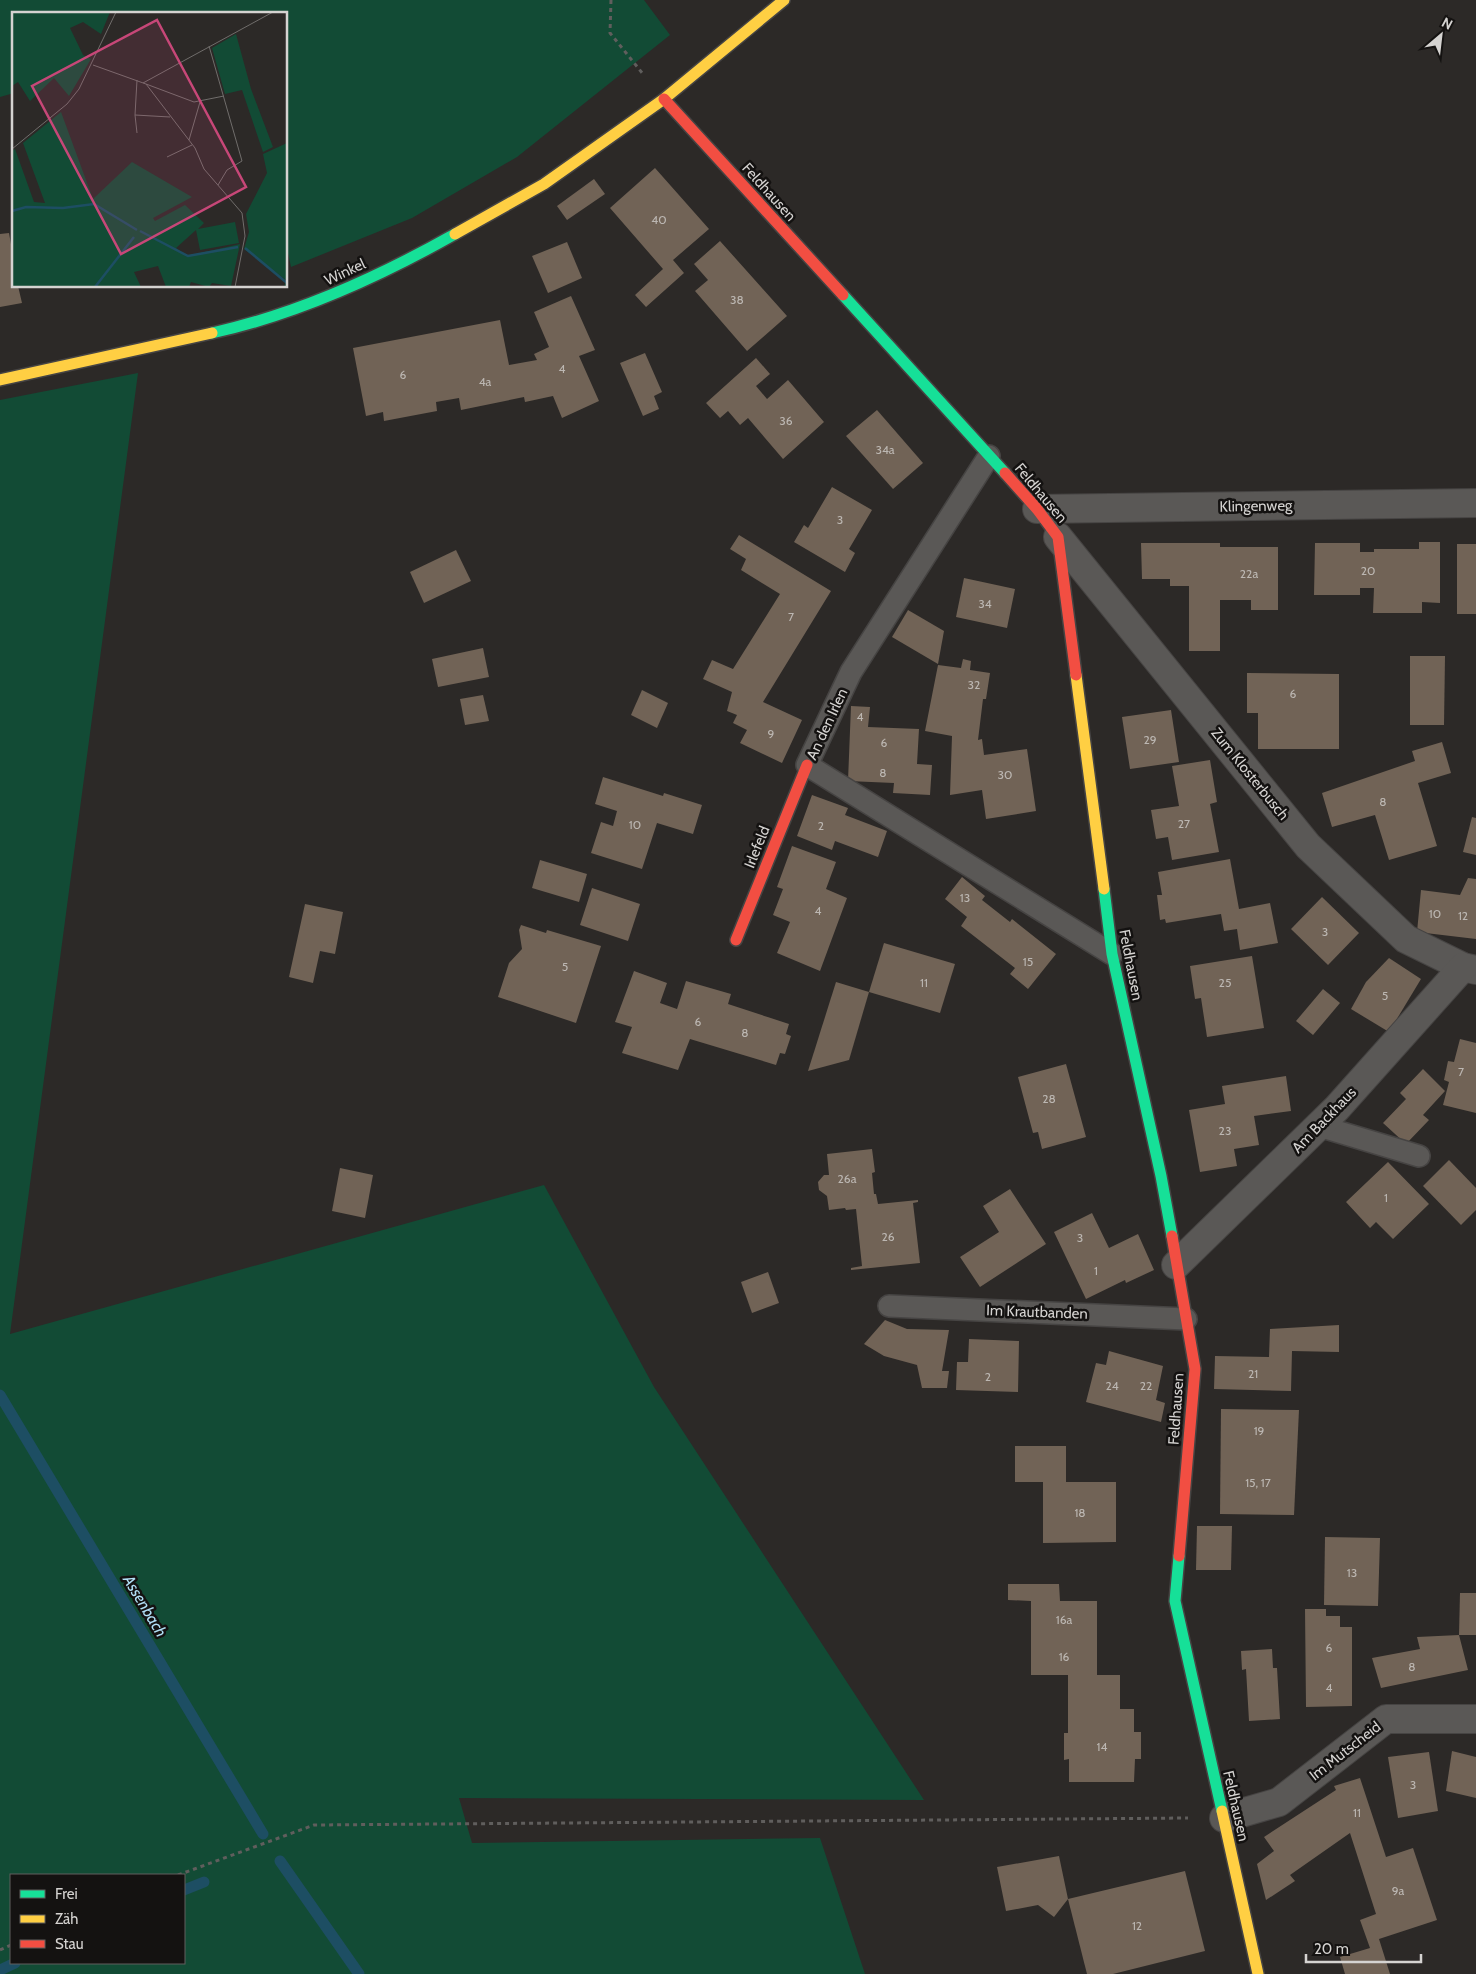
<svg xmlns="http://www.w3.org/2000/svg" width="1476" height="1974" viewBox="0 0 1476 1974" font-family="Cabin,sans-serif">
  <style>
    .green { fill: #124b35; fill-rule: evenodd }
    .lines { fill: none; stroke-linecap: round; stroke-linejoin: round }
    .stream { stroke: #1d4e63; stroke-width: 11 }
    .building { fill: #716356 }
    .lane-casing { stroke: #464443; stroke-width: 24 }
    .street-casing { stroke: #464443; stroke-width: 30 }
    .fast-casing { stroke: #464443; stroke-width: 14 }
    .slow-casing { stroke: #464443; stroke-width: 14 }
    .jam-casing { stroke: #464443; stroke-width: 14 }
    .path { stroke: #605e5d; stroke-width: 3; stroke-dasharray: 4 4; stroke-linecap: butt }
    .lane { stroke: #5a5856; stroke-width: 21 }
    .street { stroke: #5a5856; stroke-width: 28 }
    .fast { stroke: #16e098; stroke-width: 11 }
    .slow { stroke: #ffcf43; stroke-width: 11 }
    .jam { stroke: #f24e42; stroke-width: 11 }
    .labels { text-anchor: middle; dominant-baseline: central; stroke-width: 5; stroke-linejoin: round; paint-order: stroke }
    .number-label { font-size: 12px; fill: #bcb7b2 }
    .street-label { font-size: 15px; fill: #d5d3d1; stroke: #141211 }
    .water-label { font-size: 16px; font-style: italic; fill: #b1e0f6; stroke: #141211 }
    .inset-river { fill: none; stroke: #1d4e63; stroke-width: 2.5 }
    .inset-road { fill: none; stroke: #706d6b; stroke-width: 1 }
    .view { fill: #c74778; fill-opacity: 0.15; stroke: #c74778; stroke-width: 2.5 }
    .inset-edge { fill: none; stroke: #d5d3d1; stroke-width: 2.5 }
  </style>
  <rect width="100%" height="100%" fill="#2c2927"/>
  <g class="green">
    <polygon points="0,0 644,0 670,35 517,157 412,218 291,267 286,244 286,14 14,14 14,93 0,97"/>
    <path d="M 138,373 L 10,1334 L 544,1185 L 654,1387 L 924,1800 L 459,1798 L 472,1843 L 820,1838 L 865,1974 L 0,1974 L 0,400 ZM 11,1875 L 184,1875 L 184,1963 L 11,1963 Z"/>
  </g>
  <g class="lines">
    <g class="stream">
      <polyline points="0,1395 263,1834"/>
      <polyline points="280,1861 359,1974"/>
      <polyline points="184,1890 204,1882"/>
      <polyline points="0,1970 15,1963"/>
    </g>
  </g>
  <g class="building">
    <polygon points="655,168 709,229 673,260 684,273 646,307 635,295 663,269 610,208"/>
    <polygon points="594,179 605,194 567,220 557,206"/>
    <polygon points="9,233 14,261 14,286 18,286 22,303 0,307 0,234"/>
    <polygon points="720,241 787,316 747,351 695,291 708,280 694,264"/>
    <polygon points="567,242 582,278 548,293 532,256"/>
    <polygon points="571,296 595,350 579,356 599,401 562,418 553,396 525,402 524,397 461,410 459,398 436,402 437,411 384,421 383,412 366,416 353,348 500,320 509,365 537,360 534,354 549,347 534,312"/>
    <polygon points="645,353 662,392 654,396 659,409 643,416 620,363"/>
    <polygon points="756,358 770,374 756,386 767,399 788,380 824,422 783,459 748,418 740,425 728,411 720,418 706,403"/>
    <polygon points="877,410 923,463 893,489 846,436"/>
    <polygon points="832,487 872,510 849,549 855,553 845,572 794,542 804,525 808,528"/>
    <polygon points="739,535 831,591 763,702 802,720 782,763 740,743 747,730 733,723 737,715 727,711 732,692 703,679 712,660 733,669 780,594 741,570 746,559 730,549"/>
    <polygon points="1419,542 1440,542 1440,603 1422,602 1422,613 1373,613 1374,588 1360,588 1360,595 1314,595 1315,543 1360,543 1360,552 1374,552 1374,549 1419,549"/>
    <polygon points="1141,543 1220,543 1220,547 1278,547 1278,610 1251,610 1251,600 1220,600 1220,651 1189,651 1189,586 1170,586 1170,579 1142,579"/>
    <rect x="1457" y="544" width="19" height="70"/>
    <polygon points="456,550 471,581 424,603 410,572"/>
    <polygon points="964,578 1015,589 1007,628 956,617"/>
    <polygon points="908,610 944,631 938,664 892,637"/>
    <polygon points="483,648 489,677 438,687 432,659"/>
    <polygon points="1410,656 1445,656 1444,725 1410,725"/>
    <polygon points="963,659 971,661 970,670 990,673 986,699 983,699 978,740 982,739 984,755 1027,749 1036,811 986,819 982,790 950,795 952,736 925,731 938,665 961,668"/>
    <polygon points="1247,673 1339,674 1339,749 1258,749 1258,713 1247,713"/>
    <polygon points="642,690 668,703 657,728 631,715"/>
    <polygon points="483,695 489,721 465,725 460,699"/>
    <polygon points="851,706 870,707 868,727 919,729 917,764 932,765 930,795 893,793 894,783 848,781"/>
    <polygon points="1171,710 1179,762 1130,769 1122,717"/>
    <polygon points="1442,742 1451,773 1418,783 1437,846 1389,860 1375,815 1332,827 1322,793 1415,761 1412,751"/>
    <polygon points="1210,760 1217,802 1210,804 1219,852 1172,860 1168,837 1156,839 1151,810 1179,806 1172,766"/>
    <polygon points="603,777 663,796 664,793 702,805 693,834 657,823 642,869 591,853 601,822 613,826 617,811 595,804"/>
    <polygon points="812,795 848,808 845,815 887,831 878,857 835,841 832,850 797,836"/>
    <polygon points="1472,817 1476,818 1476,855 1463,852"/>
    <polygon points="792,846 836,862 826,889 847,898 820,971 777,953 790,922 773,915 783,889 777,887"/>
    <polygon points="1230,859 1239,909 1270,903 1278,943 1240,950 1237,929 1224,931 1221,914 1166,923 1165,919 1160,920 1157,895 1162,895 1158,872"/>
    <polygon points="540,860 587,874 579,902 532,888"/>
    <polygon points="962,877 985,896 982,900 1010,922 1012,919 1056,954 1028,989 1010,974 1015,968 961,926 967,917 945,899"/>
    <polygon points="1468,878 1476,879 1476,939 1417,932 1421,890 1460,895"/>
    <polygon points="592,888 640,904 628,941 580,925"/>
    <polygon points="1322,897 1359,933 1328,965 1291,929"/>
    <polygon points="305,904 343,912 335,954 320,951 313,983 289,977"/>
    <polygon points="521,925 546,933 547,930 601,946 576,1023 498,997 509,963 522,949 519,930"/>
    <polygon points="884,943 955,964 940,1013 869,992"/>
    <polygon points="1252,956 1264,1028 1207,1037 1201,998 1195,999 1190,966"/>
    <polygon points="1389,958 1421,979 1389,1032 1351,1009 1366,982"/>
    <polygon points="634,971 667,983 660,1003 677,1009 686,981 731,994 728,1004 789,1024 786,1034 791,1036 785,1054 780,1053 776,1065 690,1039 678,1070 622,1053 632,1027 615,1022"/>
    <polygon points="836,982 869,992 849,1060 808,1071"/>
    <polygon points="1323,989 1340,1003 1313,1035 1296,1021"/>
    <polygon points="1460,1039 1476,1043 1476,1113 1443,1105 1449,1082 1444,1080 1448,1061 1454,1062"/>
    <polygon points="1066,1064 1086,1137 1042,1149 1038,1132 1033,1133 1018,1077"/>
    <polygon points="1423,1069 1445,1091 1423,1115 1429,1120 1406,1144 1383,1123 1406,1099 1400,1093"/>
    <polygon points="1286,1076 1291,1111 1254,1116 1259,1145 1234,1149 1237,1166 1200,1172 1189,1110 1225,1104 1222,1086"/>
    <polygon points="872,1149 875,1172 872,1173 874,1194 876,1194 878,1204 918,1200 918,1202 913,1203 920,1263 851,1270 851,1268 862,1266 856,1209 846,1210 845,1208 829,1210 827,1196 819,1190 818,1182 824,1175 829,1175 827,1154"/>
    <polygon points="1449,1160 1476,1188 1476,1210 1461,1225 1423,1186"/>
    <polygon points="1388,1162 1429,1204 1393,1239 1376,1222 1370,1228 1346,1202"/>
    <polygon points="340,1168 373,1175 365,1218 332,1211"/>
    <polygon points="1010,1189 1046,1244 980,1287 960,1257 999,1232 983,1206"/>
    <polygon points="1092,1213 1109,1248 1138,1234 1154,1270 1126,1283 1125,1280 1086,1299 1054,1232"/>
    <polygon points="768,1272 779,1303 752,1313 741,1282"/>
    <polygon points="885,1320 907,1329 949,1330 942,1371 949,1371 947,1388 922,1388 917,1365 884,1356 864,1344"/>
    <polygon points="1339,1325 1339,1352 1292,1351 1291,1391 1214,1389 1215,1356 1269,1357 1270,1329"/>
    <polygon points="969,1339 1019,1341 1018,1392 956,1390 957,1362 968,1362"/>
    <polygon points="1109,1351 1163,1366 1156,1400 1165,1403 1161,1422 1086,1402 1096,1363 1106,1365"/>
    <polygon points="1221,1409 1299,1410 1294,1515 1220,1514"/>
    <polygon points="1015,1446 1066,1446 1066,1482 1116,1482 1116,1542 1043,1543 1043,1482 1015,1482"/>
    <polygon points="1197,1526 1232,1526 1231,1570 1196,1570"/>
    <polygon points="1325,1537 1380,1538 1378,1606 1324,1605"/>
    <polygon points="1008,1584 1059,1584 1060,1601 1097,1601 1097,1675 1120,1675 1120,1709 1134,1709 1134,1732 1141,1732 1141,1759 1135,1759 1134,1782 1069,1782 1069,1759 1064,1760 1064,1733 1068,1733 1068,1675 1031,1675 1031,1601 1008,1600"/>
    <polygon points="1460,1593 1476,1593 1476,1635 1459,1635"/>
    <polygon points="1305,1609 1326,1609 1326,1616 1340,1616 1340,1627 1352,1627 1352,1706 1306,1707"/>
    <polygon points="1459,1635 1468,1670 1381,1688 1372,1658 1420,1649 1417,1637"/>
    <polygon points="1272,1649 1273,1668 1277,1668 1280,1719 1249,1721 1246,1669 1242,1670 1241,1651"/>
    <polygon points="1452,1751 1476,1757 1476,1798 1446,1791"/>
    <polygon points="1429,1752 1438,1811 1398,1818 1388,1757"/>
    <polygon points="1360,1778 1386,1857 1413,1848 1437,1920 1379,1939 1390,1974 1345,1974 1340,1957 1370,1948 1360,1920 1376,1914 1350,1833 1290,1875 1295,1881 1266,1900 1257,1864 1274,1851 1264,1837 1336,1790 1334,1786"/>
    <polygon points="1059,1856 1068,1899 1054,1917 1038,1905 1006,1911 997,1867"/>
    <polygon points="1185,1871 1205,1951 1113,1974 1087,1974 1068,1899"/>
  </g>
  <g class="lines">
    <defs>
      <g id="lane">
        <polyline points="989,456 851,672 807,765 1112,954"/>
        <polyline points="1319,1126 1419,1156"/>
        <polyline points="889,1306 1186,1319"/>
      </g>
      <g id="street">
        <polyline points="1037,509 1476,503"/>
        <polyline points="1058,537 1308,846 1406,939 1463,967 1476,970"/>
        <polyline points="1176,1265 1337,1108 1463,967"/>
        <polyline points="1224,1818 1279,1802 1386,1719 1476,1719"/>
      </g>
      <g id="fast">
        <polyline points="843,295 1005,473"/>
        <path d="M 212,333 C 298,314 379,277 455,234"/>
        <polyline points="1104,889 1112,954 1161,1176 1172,1236"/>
        <polyline points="1179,1556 1175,1601 1222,1811"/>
      </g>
      <g id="slow">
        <polyline points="455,234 544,184 664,99 784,0"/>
        <polyline points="0,380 212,333"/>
        <polyline points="1076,675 1104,889"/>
        <polyline points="1222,1811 1258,1974"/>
      </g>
      <g id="jam">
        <polyline points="664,99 843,295"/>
        <polyline points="1005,473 1037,509 1058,537 1076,675"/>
        <polyline points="736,940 807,765"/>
        <polyline points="1172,1236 1195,1369 1179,1556"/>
      </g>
    </defs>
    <use href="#lane" class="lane-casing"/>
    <use href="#street" class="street-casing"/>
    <use href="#fast" class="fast-casing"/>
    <use href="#slow" class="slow-casing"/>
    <use href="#jam" class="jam-casing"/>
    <g class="path">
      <polyline points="611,0 610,33 643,74"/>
      <polyline points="178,1875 314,1825 1188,1818"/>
      <polyline points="0,1950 11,1945"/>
    </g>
    <use href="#lane" class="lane"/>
    <use href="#street" class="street"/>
    <use href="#fast" class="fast"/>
    <use href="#slow" class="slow"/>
    <use href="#jam" class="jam"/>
  </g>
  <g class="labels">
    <g class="number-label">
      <text x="659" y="219">40</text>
      <text x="737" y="299">38</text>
      <text x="562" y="368">4</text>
      <text x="403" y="374">6</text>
      <text x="485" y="381">4a</text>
      <text x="786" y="420">36</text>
      <text x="885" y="449">34a</text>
      <text x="840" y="519">3</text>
      <text x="1368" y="570">20</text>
      <text x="1249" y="573">22a</text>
      <text x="985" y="603">34</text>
      <text x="791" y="616">7</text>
      <text x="974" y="684">32</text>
      <text x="1293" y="693">6</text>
      <text x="860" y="716">4</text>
      <text x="771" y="733">9</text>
      <text x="1150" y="739">29</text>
      <text x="884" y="742">6</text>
      <text x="883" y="772">8</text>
      <text x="1005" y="774">30</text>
      <text x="1383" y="801">8</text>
      <text x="1184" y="823">27</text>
      <text x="635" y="824">10</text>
      <text x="821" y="825">2</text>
      <text x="965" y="897">13</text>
      <text x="818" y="910">4</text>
      <text x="1435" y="913">10</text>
      <text x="1463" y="915">12</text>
      <text x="1325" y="931">3</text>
      <text x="1028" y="961">15</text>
      <text x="565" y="966">5</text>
      <text x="924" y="982">11</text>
      <text x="1225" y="982">25</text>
      <text x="1385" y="995">5</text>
      <text x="698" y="1021">6</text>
      <text x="745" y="1032">8</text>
      <text x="1461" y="1071">7</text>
      <text x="1049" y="1098">28</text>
      <text x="1225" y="1130">23</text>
      <text x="847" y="1178">26a</text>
      <text x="1386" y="1197">1</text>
      <text x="888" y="1236">26</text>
      <text x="1080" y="1237">3</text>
      <text x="1096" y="1270">1</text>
      <text x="1253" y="1373">21</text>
      <text x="988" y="1376">2</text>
      <text x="1112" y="1385">24</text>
      <text x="1146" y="1385">22</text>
      <text x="1259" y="1430">19</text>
      <text x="1258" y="1482">15, 17</text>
      <text x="1080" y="1512">18</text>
      <text x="1352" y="1572">13</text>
      <text x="1064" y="1619">16a</text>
      <text x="1329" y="1647">6</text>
      <text x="1064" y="1656">16</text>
      <text x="1412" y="1666">8</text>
      <text x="1329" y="1687">4</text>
      <text x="1102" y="1746">14</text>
      <text x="1413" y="1784">3</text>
      <text x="1357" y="1812">11</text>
      <text x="1398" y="1890">9a</text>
      <text x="1137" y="1925">12</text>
    </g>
    <g class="street-label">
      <text transform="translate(769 192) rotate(48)">Feldhausen</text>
      <text transform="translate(345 272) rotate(-25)">Winkel</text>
      <text transform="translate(1041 493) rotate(50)">Feldhausen</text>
      <text transform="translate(1256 506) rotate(-1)">Klingenweg</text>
      <text transform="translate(827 724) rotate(-65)">An den Irlen</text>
      <text transform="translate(1250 774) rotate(51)">Zum Klosterbusch</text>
      <text transform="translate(757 847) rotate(-68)">Irlefeld</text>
      <text transform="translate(1131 965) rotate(79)">Feldhausen</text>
      <text transform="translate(1324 1120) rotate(-46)">Am Backhaus</text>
      <text transform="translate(1037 1312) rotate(2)">Im Krautbanden</text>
      <text transform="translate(1176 1409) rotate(-86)">Feldhausen</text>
      <text transform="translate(1345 1751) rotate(-38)">Im Mutscheid</text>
      <text transform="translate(1236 1806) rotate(77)">Feldhausen</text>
    </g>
    <g class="water-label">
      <text transform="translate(145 1606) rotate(59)">Assenbach</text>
    </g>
  </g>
  <g transform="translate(12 12)">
    <rect width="275" height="275" fill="#2c2927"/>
    <path d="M 0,0 L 98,0 L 89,22 L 71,10 L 58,16 L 71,43 L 79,47 L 57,84 L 42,66 L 18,89 L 6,70 L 0,74 ZM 224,22 L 239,77 L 261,135 L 251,140 L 230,78 L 213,82 L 200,36 ZM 49,100 L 81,187 L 120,150 L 180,185 L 141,206 L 143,209 L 173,193 L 192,211 L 186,217 L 223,210 L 227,231 L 188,238 L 184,218 L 164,236 L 175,244 L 228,232 L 219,274 L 200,271 L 197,275 L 179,270 L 177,275 L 154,275 L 146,254 L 122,260 L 129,275 L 0,275 L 0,139 L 3,137 L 22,190 L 33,191 L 11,131 ZM 275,131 L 275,275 L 272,275 L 274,268 L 232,237 L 237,220 L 234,202 L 255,161 L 251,142 Z" fill="#124b35"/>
    <path class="inset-river" d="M 0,199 L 14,195 L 51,196 L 82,192 L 125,218M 128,219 L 176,244 L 226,235M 233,236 L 275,271M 83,275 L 122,225"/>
    <path class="inset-road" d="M 197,34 L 230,149 L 215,158 L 206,173M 81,53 L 134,72 L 183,136 L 192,157 L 230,201 L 233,224 L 223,275M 125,68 L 123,103 L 158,105M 131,71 L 261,0M 134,72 L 182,90 L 212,84M 123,103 L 125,121M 177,128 L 188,90M 0,137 L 55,92 L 67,77 L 104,0M 155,145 L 180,133"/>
    <path class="view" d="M 145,8 L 234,175 L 109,242 L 20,74 Z"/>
    <rect width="275" height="275" class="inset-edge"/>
  </g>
  <rect x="10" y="1874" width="175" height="90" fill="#141211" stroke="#615f5e"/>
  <rect x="20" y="1890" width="25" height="8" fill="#16e098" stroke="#615f5e"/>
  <text x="55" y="1899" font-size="15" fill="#d5d3d1">Frei</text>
  <rect x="20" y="1915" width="25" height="8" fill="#ffcf43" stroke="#615f5e"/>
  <text x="55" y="1924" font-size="15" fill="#d5d3d1">Zäh</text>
  <rect x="20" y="1940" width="25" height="8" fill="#f24e42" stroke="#615f5e"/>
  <text x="55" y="1949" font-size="15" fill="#d5d3d1">Stau</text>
  <g transform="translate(1441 35) rotate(28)" stroke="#141211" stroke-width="4" paint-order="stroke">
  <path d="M0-4L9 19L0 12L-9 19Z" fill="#d5d3d1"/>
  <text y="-8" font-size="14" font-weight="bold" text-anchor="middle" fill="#d5d3d1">N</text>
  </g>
  <path d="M1306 1954v8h115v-8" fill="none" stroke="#d5d3d1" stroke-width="2.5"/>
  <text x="1314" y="1954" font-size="15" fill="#d5d3d1" stroke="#141211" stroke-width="4" paint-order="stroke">20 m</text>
</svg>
